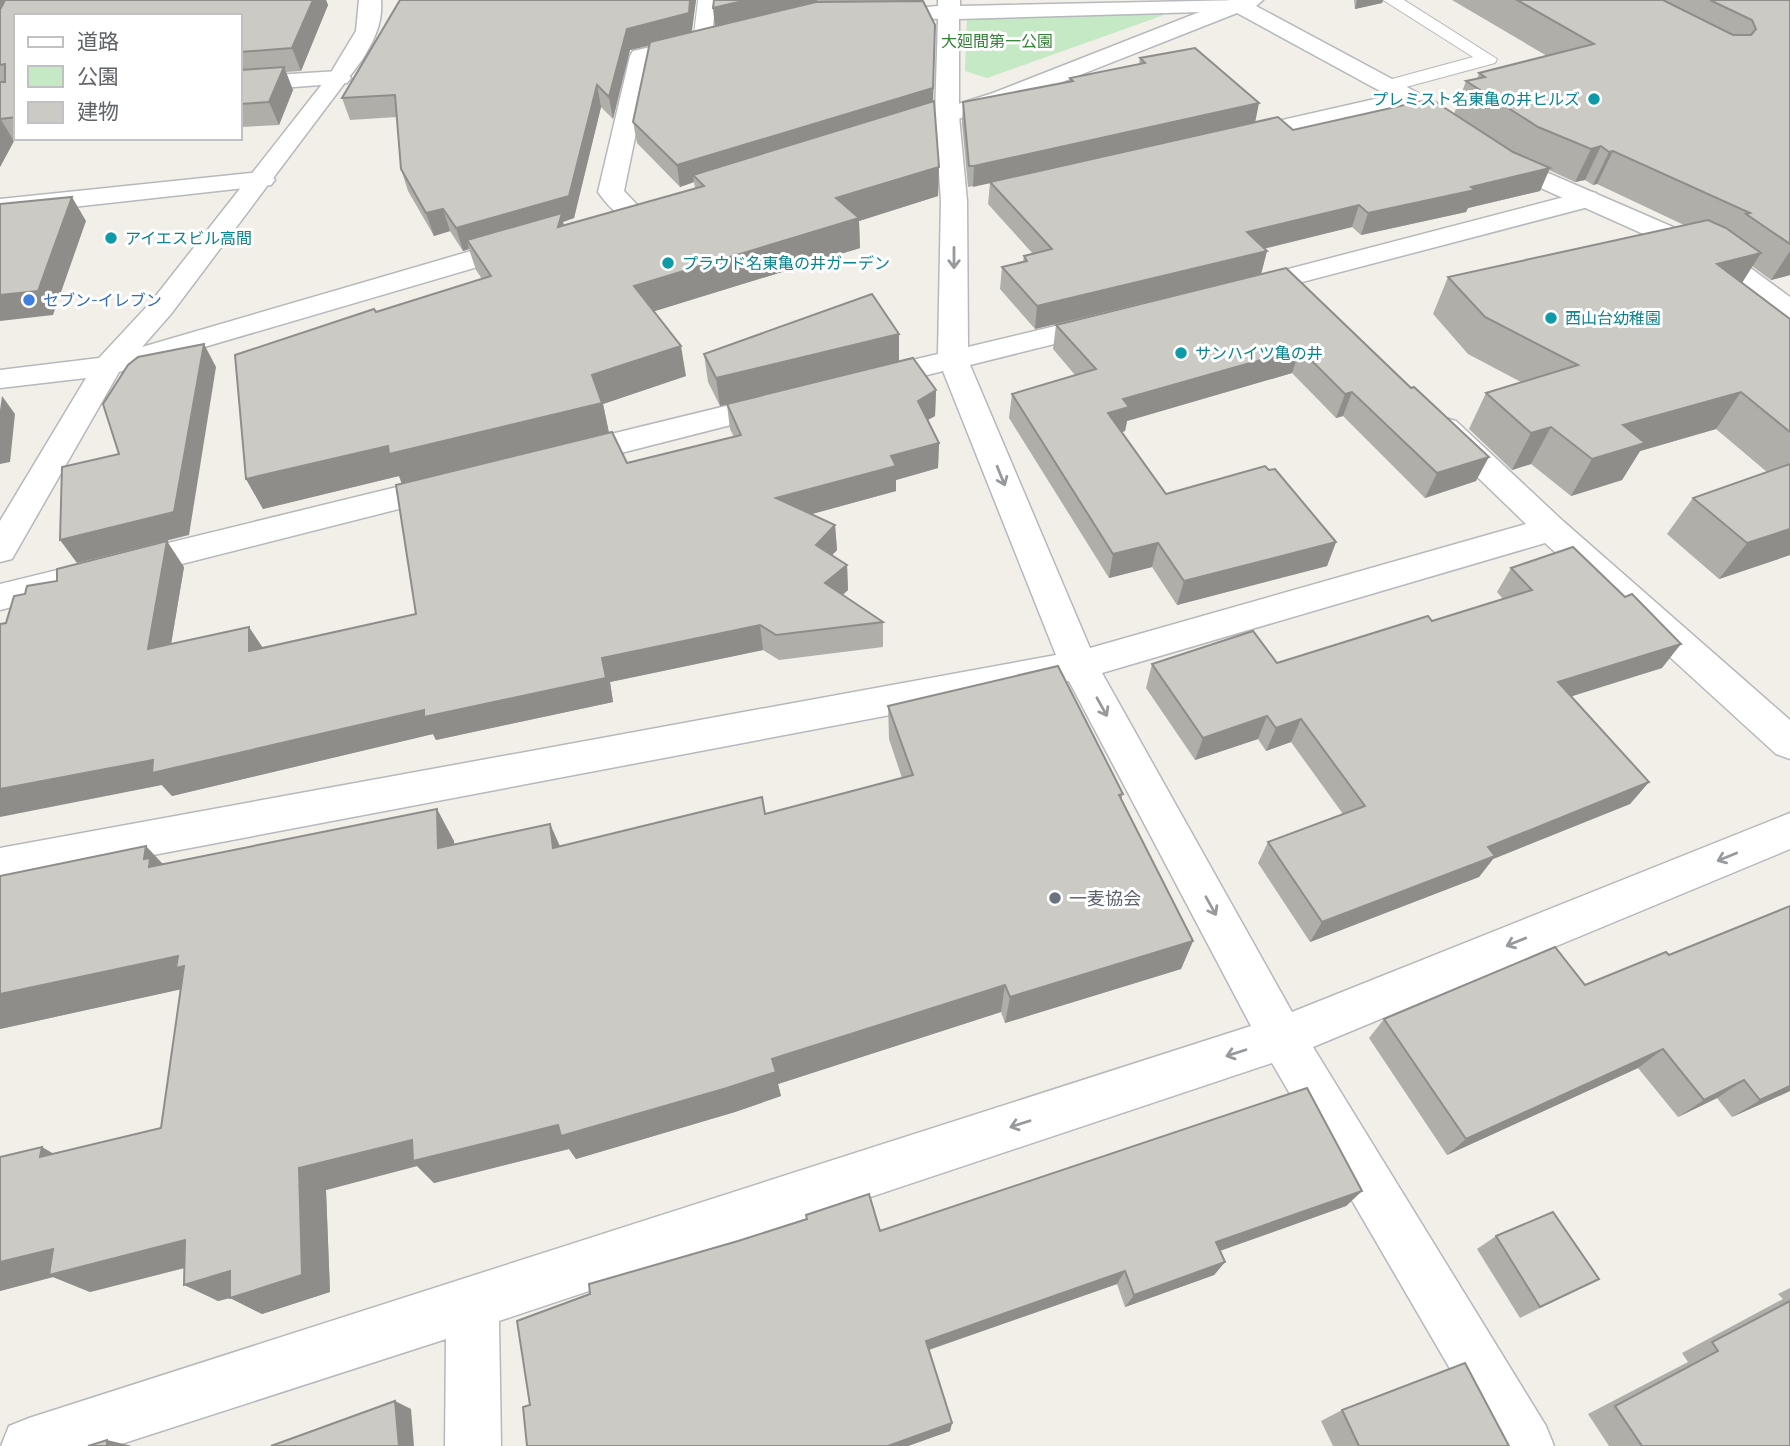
<svg xmlns="http://www.w3.org/2000/svg" width="1790" height="1446" viewBox="0 0 1790 1446" font-family="Manrope,'Noto Sans JP',sans-serif">
  <style>
    .green { fill: #c5e8c5 }
    .lines { fill: none; stroke-linecap: round; stroke-linejoin: round }
    .service-casing { stroke: #b5b8bc; stroke-width: 2 }
    .minor-casing { stroke: #b5b8bc; stroke-width: 3 }
    .tertiary-casing { stroke: #b5b8bc; stroke-width: 3 }
    .service { fill: #fff; fill-rule: evenodd }
    .minor { fill: #fff; fill-rule: evenodd }
    .tertiary { fill: #fff; fill-rule: evenodd }
    .wall { fill: #afaea9; fill-rule: evenodd }
    .shaded-wall { fill: #8f8d8a }
    .building { fill: #cccac5; stroke: #8f8d8a; stroke-width: 2 }
    .oneway { stroke: #979a9d }
    .culture-dot { fill: #0f9aa8; stroke: #fff; stroke-width: 2.5 }
    .shop-dot { fill: #3f7fe0; stroke: #fff; stroke-width: 2.5 }
    .worship-dot { fill: #6b7280; stroke: #fff; stroke-width: 2.5 }
    .labels { text-anchor: middle; dominant-baseline: central; stroke-width: 6; stroke-linejoin: round; paint-order: stroke }
    .far-park-label { font-size: 16px; fill: #348238; stroke: #fff }
    .far-culture-label { font-size: 16px; fill: #0d838f; stroke: #fff; text-anchor: start }
    .far-shop-label { font-size: 16px; fill: #366cbe; stroke: #fff; text-anchor: start }
    .worship-label { font-size: 18px; fill: #5b616d; stroke: #fff; text-anchor: start }
  </style>
  <rect width="100%" height="100%" fill="#f1efe8"/>
  <polygon class="green" points="1150,6 1164,15 987,78 965,71 967,16"/>
  <g class="lines">
    <defs>
      <g id="service">
        <polygon points="698,0 716,0 711,43 702,48 693,43"/>
        <polygon points="1383,0 1404,0 1497,59 1495,63 1395,90 1381,90 1378,86 1381,82 1473,57"/>
      </g>
      <g id="minor">
        <polygon points="938,0 960,0 960,6 1244,0 1249,5 1246,10 1238,11 959,19 959,116 967,201 968,347 1105,314 1115,317 1119,323 1115,329 970,365 1090,648 1526,524 1434,435 1429,428 1434,421 1445,418 1456,421 1563,521 1790,720 1790,759 1776,754 1545,543 1102,673 1292,1012 1790,813 1790,849 1313,1047 1546,1426 1554,1446 1495,1446 1272,1063 499,1321 501,1446 445,1446 446,1339 115,1446 1,1446 9,1426 29,1418 1251,1026 1069,681 0,884 0,848 1056,655 943,371 868,390 857,387 853,380 857,373 938,354 941,201 935,116 938,19 916,18 913,13 916,8 938,6"/>
        <path d="M 700,36 L 708,38 L 711,43 L 708,48 L 651,60 L 624,191 L 645,213 L 641,219 C 622,223 609,207 598,192 L 630,56 L 633,51 Z"/>
        <polygon points="339,71 347,73 351,78 347,83 240,91 240,77"/>
        <polygon points="1410,91 1418,93 1422,98 1418,103 1238,144 1229,142 1226,137 1229,132"/>
        <polygon points="262,172 271,175 275,180 271,185 0,215 0,199"/>
        <polygon points="1587,191 1596,193 1600,199 1596,205 1245,297 1235,295 1231,289 1235,283"/>
        <polygon points="779,393 790,396 794,403 790,410 566,467 555,464 550,456 555,448 566,445"/>
        <polygon points="450,474 462,477 466,485 462,493 0,610 0,584"/>
      </g>
      <g id="tertiary">
        <path d="M 359,0 L 381,0 C 383,23 374,41 362,60 L 171,314 L 142,347 L 512,239 L 522,237 L 532,239 L 536,245 L 532,251 L 119,372 L 12,559 L 0,562 L 0,521 L 86,378 L 0,388 L 0,370 L 99,358 L 151,302 L 330,74 L 356,31 Z"/>
        <polygon points="1263,0 1256,6 1418,93 1523,162 1726,250 1790,297 1790,320 1780,317 1706,262 1505,172 1402,103 1237,13 1009,103 885,142 876,140 873,135 876,130 993,93 1230,0"/>
      </g>
    </defs>
    <use href="#service" class="service-casing"/>
    <use href="#minor" class="minor-casing"/>
    <use href="#tertiary" class="tertiary-casing"/>
    <use href="#service" class="service"/>
    <use href="#minor" class="minor"/>
    <use href="#tertiary" class="tertiary"/>
  </g>
  <g class="wall">
    <polygon points="0,0 326,0 328,5 301,71 286,72 293,90 279,125 240,127 240,16 16,16 16,138 63,138 14,141 0,167"/>
    <path d="M 400,0 L 696,0 L 692,32 L 715,26 L 714,0 L 921,0 L 939,167 L 938,196 L 859,221 L 860,248 L 654,311 L 686,376 L 603,404 L 609,433 L 627,463 L 734,437 L 730,429 L 727,405 L 720,406 L 708,382 L 704,354 L 899,361 L 936,390 L 935,416 L 927,420 L 939,443 L 938,468 L 896,480 L 896,491 L 812,514 L 835,525 L 837,550 L 832,555 L 847,565 L 848,590 L 843,595 L 883,622 L 883,647 L 779,660 L 763,650 L 610,682 L 613,702 L 436,740 L 433,734 L 172,796 L 6,623 L 184,567 L 171,644 L 263,648 L 416,614 L 402,484 L 399,476 L 263,509 L 246,479 L 376,312 L 482,279 L 476,270 L 469,249 L 463,251 L 450,231 L 434,236 L 408,191 L 401,169 L 397,117 L 350,120 L 342,98 ZM 649,46 L 633,122 L 637,143 L 680,187 L 694,182 L 695,188 L 564,226 L 563,222 L 574,218 L 601,107 L 613,119 L 630,50 Z"/>
    <polygon points="1354,0 1383,0 1382,3 1355,9"/>
    <polygon points="1452,0 1790,0 1790,275 1771,280 1752,266 1742,283 1790,319 1790,555 1719,579 1667,534 1693,498 1767,472 1716,429 1640,451 1622,480 1571,496 1531,464 1512,470 1469,429 1486,393 1521,382 1468,354 1433,314 1448,277 1684,225 1597,184 1593,185 1585,180 1575,182 1549,170 1540,191 1468,208 1466,212 1361,235 1352,227 1264,249 1267,251 1261,274 1035,329 1000,289 1002,267 1023,261 1024,256 1033,254 988,204 990,183 968,187 962,123 963,102 1069,82 1070,78 1139,64 1140,58 1255,122 1293,130 1454,114 1466,81 1477,79 1479,73 1547,56"/>
    <polygon points="1286,268 1476,481 1425,498 1343,416 1336,418 1292,373 1127,421 1125,431 1122,432 1166,494 1336,542 1327,566 1177,605 1152,567 1109,578 1009,418 1012,394 1075,375 1053,349 1056,325"/>
    <polygon points="1511,568 1662,668 1570,696 1649,782 1630,804 1493,859 1479,877 1310,942 1258,863 1268,842 1343,814 1291,742 1266,751 1258,739 1195,760 1146,688 1152,664 1277,663 1432,621 1503,599 1497,592"/>
    <polygon points="888,706 1123,794 1121,800 1193,941 1181,969 1005,1023 1001,1012 778,1084 781,1096 735,1112 576,1159 569,1149 434,1183 417,1166 326,1190 330,1292 262,1314 230,1298 218,1301 185,1268 90,1292 53,1277 0,1291 0,1157 55,1154 161,1128 181,989 0,1029 0,876 454,841 454,844 550,824 560,846 765,814 902,778 889,739"/>
    <polygon points="1790,906 1790,1091 1732,1117 1717,1098 1678,1117 1638,1068 1447,1155 1369,1038 1384,1019 1585,985 1669,955"/>
    <polygon points="1362,1191 1346,1206 1220,1251 1225,1262 1214,1275 1125,1307 1117,1284 929,1350 952,1423 950,1431 908,1446 527,1446 530,1405 738,1241"/>
    <polygon points="1496,1236 1599,1279 1520,1318 1477,1249"/>
    <polygon points="1790,1288 1790,1446 1609,1446 1588,1414 1688,1362 1682,1353 1783,1299 1778,1294"/>
    <polygon points="1342,1410 1509,1446 1333,1446 1321,1421"/>
  </g>
  <g class="shaded-wall">
    <polygon points="0,0 9,0 0,10"/>
    <polygon points="313,0 326,0 328,5 301,71 292,48"/>
    <polygon points="690,0 696,0 691,35 630,50 613,119 609,97 627,29"/>
    <polygon points="747,0 817,0 817,5 715,29 713,8"/>
    <polygon points="1357,0 1383,0 1382,3 1355,9"/>
    <polygon points="935,25 933,109 693,175 694,182 680,187 677,165"/>
    <polygon points="284,67 293,90 279,125 269,102"/>
    <polygon points="597,85 601,107 574,218 563,222 569,243 467,240 469,249 463,251 456,228"/>
    <polygon points="1259,103 1255,123 973,187 974,166"/>
    <polygon points="0,118 14,141 0,167"/>
    <polygon points="1601,146 1585,180 1575,182 1591,149"/>
    <polygon points="1613,151 1597,184 1593,185 1609,152"/>
    <polygon points="939,167 938,196 859,221 860,248 639,316 634,286 836,198"/>
    <polygon points="1550,168 1540,191 1468,208 1466,212 1361,235 1368,213"/>
    <polygon points="72,197 86,221 53,315 0,321 0,295"/>
    <polygon points="1359,205 1352,227 1241,254 1247,232"/>
    <polygon points="443,209 450,231 434,236 426,213"/>
    <polygon points="1267,251 1261,274 1035,329 1037,306"/>
    <polygon points="1790,251 1790,275 1771,280"/>
    <polygon points="1761,253 1738,289 1717,264"/>
    <polygon points="899,334 899,363 720,406 716,378"/>
    <polygon points="204,344 216,367 189,535 77,563 60,540"/>
    <polygon points="681,346 686,376 603,404 609,433 402,484 399,476 263,509 246,479 388,446 592,375"/>
    <polygon points="1300,349 1292,373 1127,421 1125,431 1104,438 1108,413 1123,399"/>
    <polygon points="936,390 935,416 917,426 918,401"/>
    <polygon points="1352,392 1343,416 1336,418 1345,394"/>
    <polygon points="1741,392 1716,429 1640,451 1622,480 1571,496 1592,459 1623,425"/>
    <polygon points="2,396 15,414 10,462 0,464 0,410"/>
    <polygon points="1551,427 1531,464 1512,470 1531,433"/>
    <polygon points="939,443 938,468 896,480 896,491 779,523 776,498 891,456"/>
    <polygon points="1489,457 1476,481 1425,498 1437,473"/>
    <polygon points="835,525 837,550 818,570 816,545"/>
    <polygon points="1790,529 1790,555 1719,579 1747,543"/>
    <polygon points="167,541 184,567 166,674 148,649"/>
    <polygon points="1336,542 1327,566 1177,605 1184,581"/>
    <polygon points="1158,543 1152,567 1109,578 1113,554"/>
    <polygon points="847,565 848,590 827,607 825,583"/>
    <polygon points="760,625 763,650 610,682 613,702 436,740 433,734 172,796 162,785 0,817 0,789 602,658"/>
    <polygon points="249,627 265,651 249,651"/>
    <polygon points="1681,644 1662,668 1541,706 1558,682"/>
    <polygon points="1267,716 1258,739 1195,760 1203,738"/>
    <polygon points="1301,719 1291,742 1266,751 1276,728"/>
    <polygon points="1649,782 1630,804 1493,859 1479,877 1310,942 1322,922 1488,847"/>
    <polygon points="437,809 454,841 455,878 438,848"/>
    <polygon points="550,824 563,854 553,848"/>
    <polygon points="146,846 175,877 149,867 144,859"/>
    <polygon points="1193,941 1181,969 1005,1023 1010,997"/>
    <polygon points="178,956 196,986 0,1029 0,994"/>
    <polygon points="1005,985 1001,1012 778,1084 781,1096 735,1112 576,1159 569,1149 434,1183 417,1166 326,1190 330,1292 262,1314 230,1298 218,1301 184,1285 299,1168 412,1140 772,1059"/>
    <polygon points="1663,1049 1638,1068 1447,1155 1466,1139"/>
    <polygon points="1744,1080 1717,1098 1678,1117 1704,1100"/>
    <polygon points="1790,1086 1790,1091 1732,1117 1760,1100"/>
    <polygon points="42,1147 80,1169 40,1157"/>
    <polygon points="1362,1191 1346,1206 1205,1256 1216,1242"/>
    <polygon points="185,1240 219,1259 90,1292 53,1277 0,1291 0,1262 53,1249"/>
    <polygon points="1225,1262 1214,1275 1125,1307 1134,1295"/>
    <polygon points="1125,1271 1117,1284 925,1351 926,1341"/>
    <polygon points="395,1401 411,1409 414,1446 399,1446"/>
    <polygon points="952,1423 950,1431 908,1446 888,1446"/>
    <polygon points="107,1440 132,1446 107,1446"/>
  </g>
  <g class="building">
    <polygon points="5,0 313,0 292,48 240,52 240,16 16,16 16,117 0,119 0,82 5,82 5,64 0,65 0,9 1,8"/>
    <polygon points="400,0 690,0 689,13 627,29 609,97 597,85 569,196 456,228 443,209 426,213 401,169 395,95 342,98"/>
    <polygon points="714,0 747,0 713,8"/>
    <polygon points="1517,0 1663,0 1733,35 1751,35 1756,29 1752,20 1710,0 1790,0 1790,244 1746,214 1750,213 1613,151 1609,152 1601,146 1591,149 1538,127 1466,81 1485,77 1479,73 1594,44"/>
    <polygon points="923,1 935,25 933,88 677,165 633,122 650,42 816,2"/>
    <polygon points="1195,48 1259,103 974,166 969,166 963,102 1073,81 1070,78 1145,63 1140,58"/>
    <polygon points="284,67 269,102 240,104 240,70"/>
    <polygon points="1431,99 1513,152 1550,168 1471,187 1475,190 1368,213 1359,205 1247,232 1267,251 1037,306 1002,267 1027,261 1024,256 1052,249 990,182 1278,117 1293,130"/>
    <polygon points="934,101 939,167 836,198 859,218 634,286 681,346 592,375 602,403 389,454 388,446 246,479 235,355 374,309 376,312 491,276 467,240 562,213 558,227 704,186 693,175"/>
    <polygon points="72,197 38,291 0,295 0,204"/>
    <polygon points="1708,220 1726,228 1761,253 1717,264 1790,319 1790,432 1741,392 1623,425 1645,443 1592,459 1551,427 1531,433 1486,393 1578,365 1485,317 1448,277"/>
    <polygon points="1286,268 1411,388 1414,387 1489,457 1437,473 1352,392 1345,394 1300,349 1123,399 1129,407 1108,413 1166,494 1265,466 1269,470 1275,469 1336,542 1184,581 1158,543 1113,554 1012,394 1096,369 1056,325"/>
    <polygon points="872,294 899,334 716,378 704,354"/>
    <polygon points="204,344 174,512 60,540 62,467 119,454 103,404 128,365 138,357"/>
    <polygon points="913,358 936,390 918,401 939,443 891,456 896,466 776,498 835,525 816,545 847,565 825,583 883,622 776,635 760,625 602,658 606,678 424,717 424,710 152,773 153,760 0,789 0,624 6,623 14,596 25,594 27,586 57,581 57,569 167,541 148,649 249,627 249,651 416,614 396,485 612,432 627,463 741,435 727,404"/>
    <polygon points="1790,464 1790,529 1747,543 1693,498"/>
    <polygon points="1573,547 1625,597 1632,594 1681,644 1558,682 1649,782 1488,847 1495,856 1322,922 1268,842 1365,806 1301,719 1276,728 1267,716 1203,738 1152,664 1253,631 1277,663 1428,616 1432,621 1532,590 1511,568"/>
    <polygon points="1058,666 1123,794 1119,795 1193,941 1010,997 1005,985 772,1059 776,1072 727,1088 561,1136 558,1125 413,1161 412,1140 299,1168 302,1275 230,1298 230,1271 184,1285 185,1240 49,1275 53,1249 0,1262 0,1157 42,1147 40,1157 161,1128 184,966 176,968 178,956 0,994 0,876 146,846 144,859 150,858 149,867 437,809 438,848 550,824 553,848 762,797 765,814 913,775 888,706"/>
    <polygon points="1790,906 1790,1086 1760,1100 1744,1080 1704,1100 1663,1049 1466,1139 1384,1019 1555,947 1585,985 1666,952 1669,955"/>
    <polygon points="1307,1088 1362,1191 1216,1242 1225,1262 1134,1295 1125,1271 926,1341 952,1423 888,1446 527,1446 523,1407 530,1405 517,1321 590,1294 589,1284 738,1241 807,1219 806,1215 869,1194 880,1231"/>
    <polygon points="1553,1212 1599,1279 1540,1307 1496,1236"/>
    <polygon points="1790,1301 1790,1446 1642,1446 1615,1406 1718,1351 1712,1342"/>
    <polygon points="1465,1363 1509,1446 1359,1446 1342,1410"/>
    <polygon points="395,1401 399,1446 271,1446"/>
    <polygon points="107,1440 107,1446 88,1446"/>
  </g>
  <defs><path id="oneway-shaft" d="M-6 0H5M1.5-3L5.5 0L1.5 3" fill="none" stroke-width="1.6" stroke-linecap="round" stroke-linejoin="round" transform="scale(1.75)"/></defs>
  <g class="oneway">
    <use href="#oneway-shaft" transform="translate(954 258) rotate(90)"/>
    <use href="#oneway-shaft" transform="translate(1001 476) rotate(68)"/>
    <use href="#oneway-shaft" transform="translate(1102 707) rotate(61)"/>
    <use href="#oneway-shaft" transform="translate(1727 857) rotate(158)"/>
    <use href="#oneway-shaft" transform="translate(1211 906) rotate(61)"/>
    <use href="#oneway-shaft" transform="translate(1516 942) rotate(158)"/>
    <use href="#oneway-shaft" transform="translate(1236 1053) rotate(162)"/>
    <use href="#oneway-shaft" transform="translate(1020 1124) rotate(162)"/>
  </g>
  <g class="culture-dot">
    <circle cx="1594" cy="99" r="7"/>
    <circle cx="111" cy="238" r="7"/>
    <circle cx="668" cy="263" r="7"/>
    <circle cx="1551" cy="318" r="7"/>
    <circle cx="1181" cy="353" r="7"/>
  </g>
  <circle class="shop-dot" cx="29" cy="300" r="7"/>
  <circle class="worship-dot" cx="1055" cy="898" r="7"/>
  <g class="labels">
    <g class="far-park-label">
      <text x="997" y="41">大廻間第一公園</text>
    </g>
    <g class="far-culture-label">
      <text x="1580" y="99" text-anchor="end">プレミスト名東亀の井ヒルズ</text>
      <text x="125" y="238">アイエスビル高間</text>
      <text x="682" y="263">プラウド名東亀の井ガーデン</text>
      <text x="1565" y="318">西山台幼稚園</text>
      <text x="1195" y="353">サンハイツ亀の井</text>
    </g>
    <g class="far-shop-label">
      <text x="43" y="300">セブン-イレブン</text>
    </g>
    <g class="worship-label">
      <text x="1069" y="898">一麦協会</text>
    </g>
  </g>
  <rect x="14" y="14" width="228" height="126" fill="#ffffff" stroke="#bfc1c3" stroke-width="2"/>
  <rect x="28" y="37" width="35" height="10" fill="#ffffff" stroke="#bfc1c3" stroke-width="2"/>
  <text x="77" y="49" font-size="21" fill="#5f6368">道路</text>
  <rect x="28" y="66" width="35" height="21" fill="#c5e8c5" stroke="#bfc1c3" stroke-width="2"/>
  <text x="77" y="84" font-size="21" fill="#5f6368">公園</text>
  <rect x="28" y="102" width="35" height="21" fill="#cccac5" stroke="#bfc1c3" stroke-width="2"/>
  <text x="77" y="119" font-size="21" fill="#5f6368">建物</text>
</svg>
